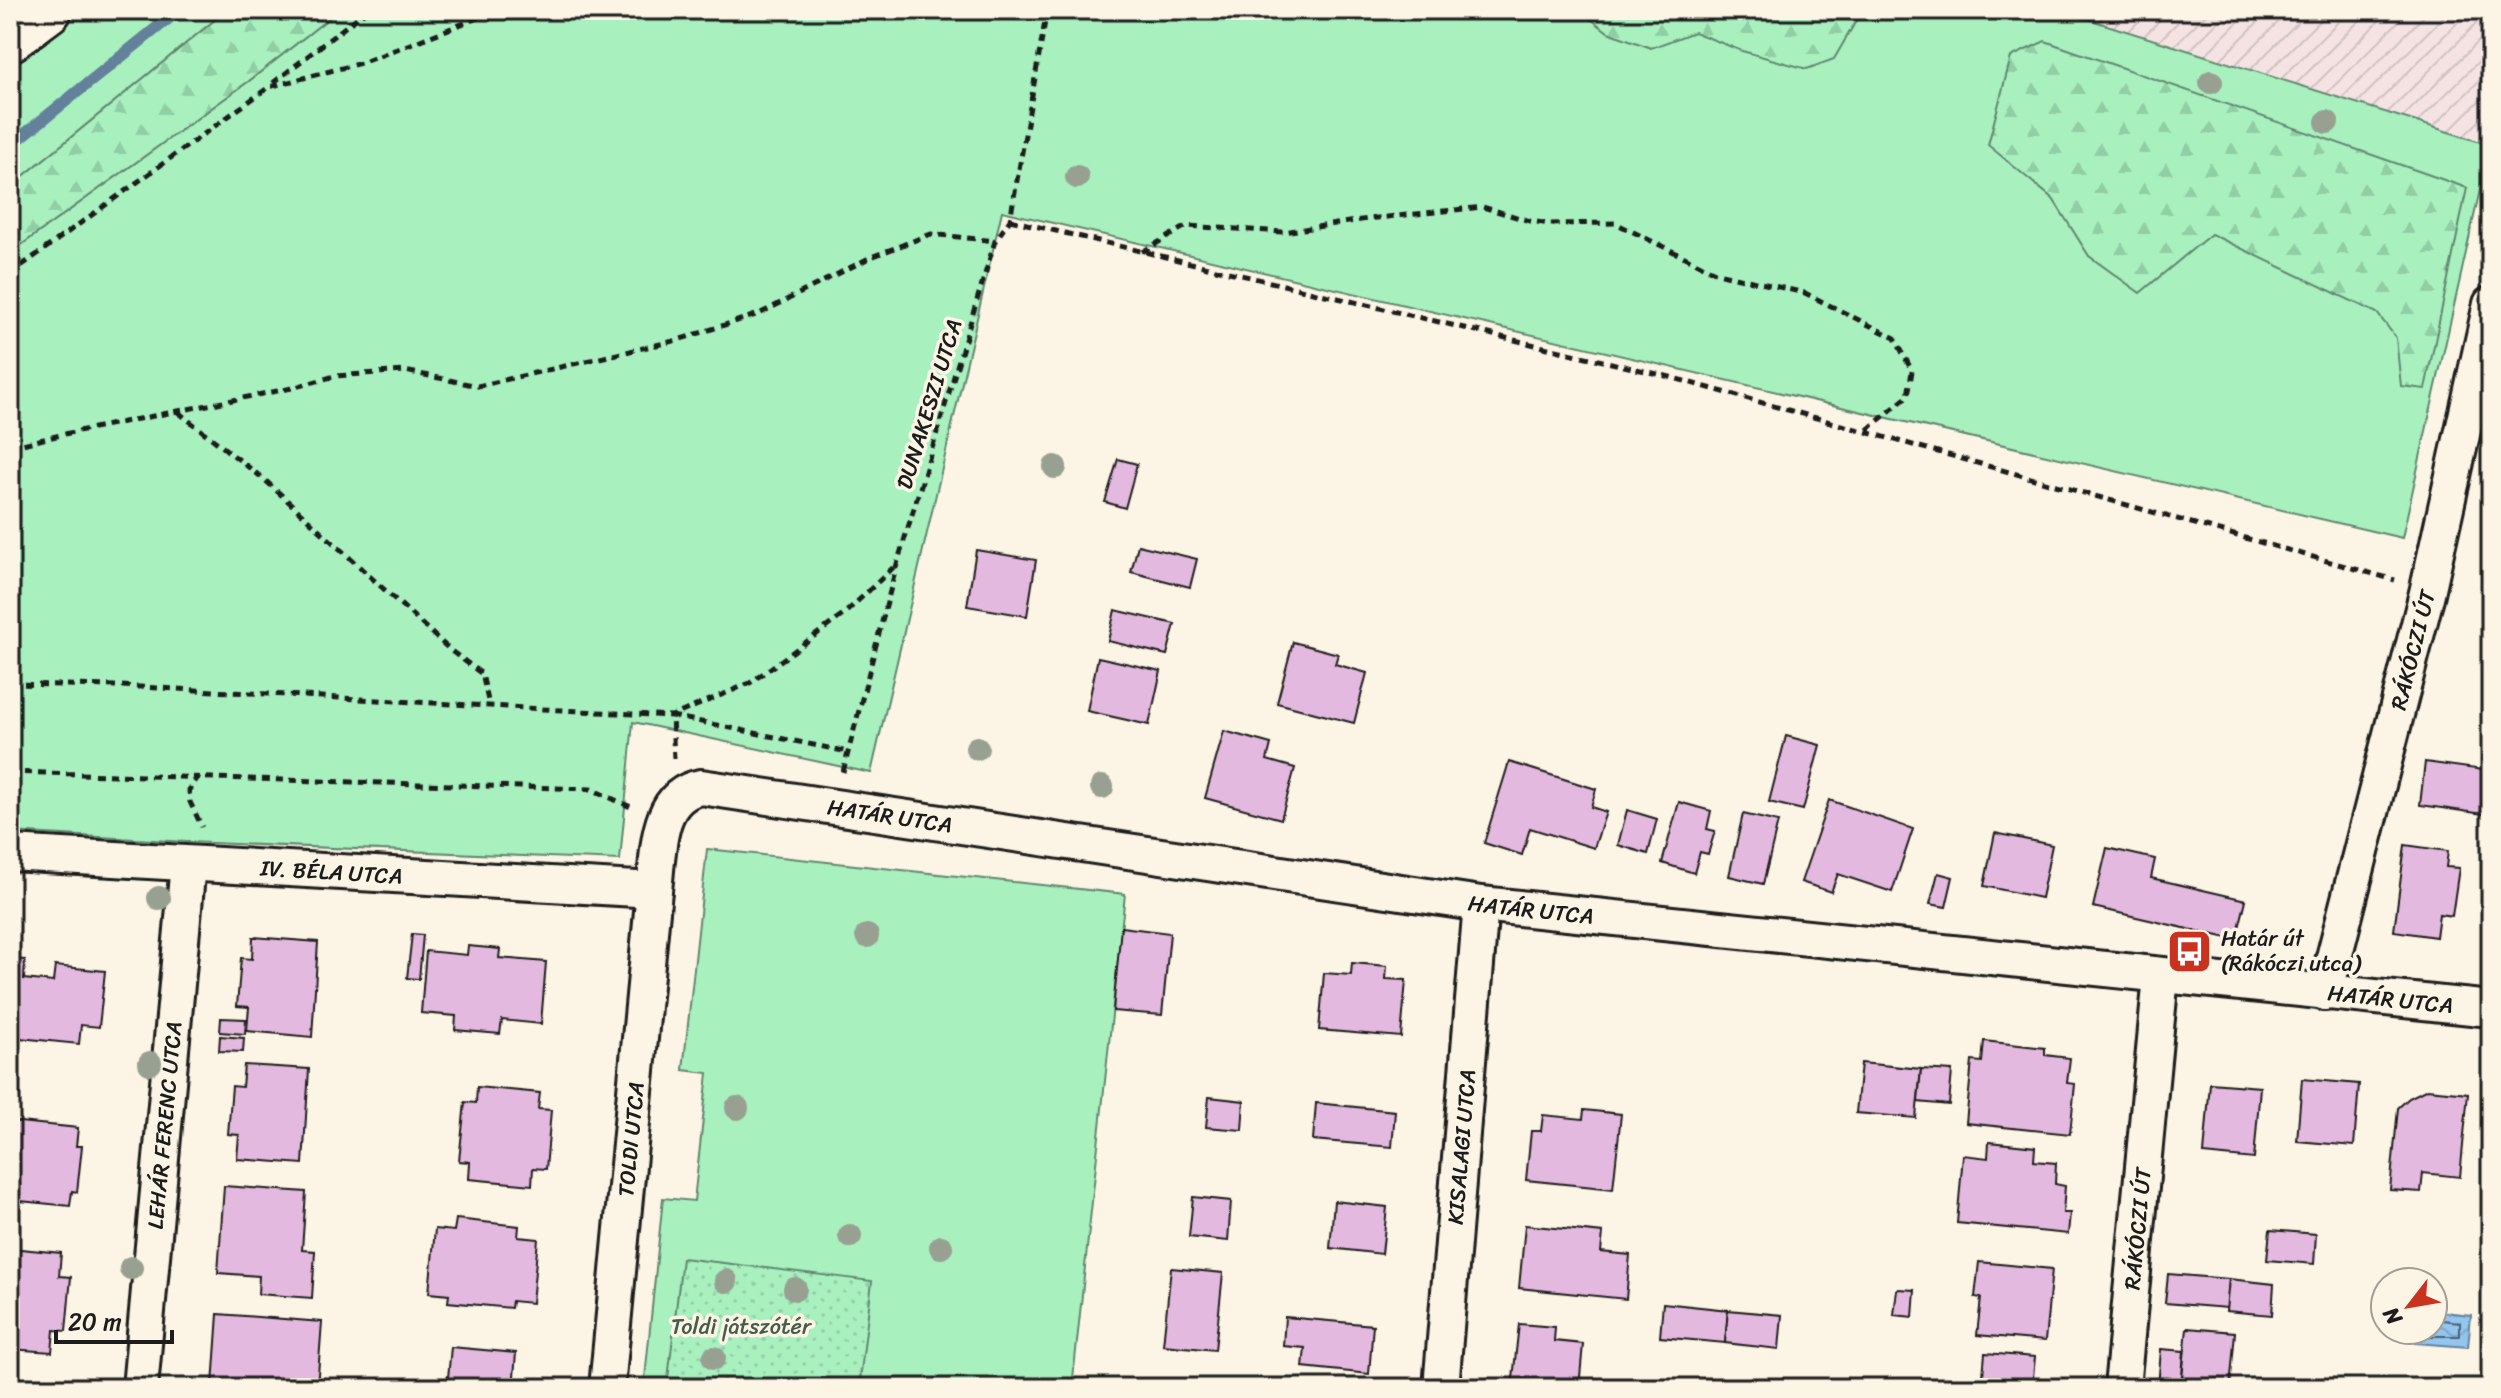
<svg xmlns="http://www.w3.org/2000/svg" width="2501" height="1398" viewBox="0 0 2501 1398" font-family="Sriracha,sans-serif">
  <style>
    .industrial { fill: url(#industrial-furrows) }
    .grass { fill: #a8f1bf; stroke: #62866e; stroke-width: 2 }
    .forest { fill: url(#forest-firs); stroke: #62866e; stroke-width: 2 }
    .park { fill: url(#park-dots); stroke: #62866e; stroke-width: 2 }
    .water { fill: url(#water-waves); stroke: #63819b; stroke-width: 2 }
    .lines { fill: none; stroke-linecap: round; stroke-linejoin: round }
    .shore { stroke: #4c6070; stroke-width: 2 }
    .stream { stroke: #63819b; stroke-width: 12 }
    .building { fill: #e4b9df; stroke: #1c1c1c; stroke-width: 2 }
    .minor-casing { stroke: #1c1c1c; stroke-width: 40 }
    .trunk-casing { stroke: #1c1c1c; stroke-width: 50 }
    .path { stroke: #1c1c1c; stroke-width: 5; stroke-dasharray: 8 6; stroke-linecap: butt }
    .minor { stroke: #fcf5e5; stroke-width: 34 }
    .trunk { stroke: #fcf5e5; stroke-width: 44 }
    .tree { fill: #98a191 }
    .labels { text-anchor: middle; dominant-baseline: central; stroke-width: 7; stroke-linejoin: round; paint-order: stroke }
    .street-label { font-size: 22px; fill: #1c1c1c; stroke: #fcf5e5 }
    .poi-label { font-size: 22px; fill: #1c1c1c; stroke: #fcf5e5; text-anchor: start }
    .park-label { font-size: 22px; fill: #465c4d; stroke: #fcf5e5 }
  </style>
  <defs>
    <pattern id="industrial-furrows" width="10" height="10" patternUnits="userSpaceOnUse" patternTransform="scale(2)"><rect width="10" height="10" fill="#f5e3e3"/><path d="M-1 1l2-2M0 10L10 0M9 11l2-2" fill="none" stroke="#d1c2c2"/></pattern>
    <pattern id="forest-firs" width="22" height="20" patternUnits="userSpaceOnUse" patternTransform="scale(2)"><rect width="22" height="20" fill="#a8f1bf"/><path d="M5 1l3.5 6h-7zM16 11l3.5 6h-7z" fill="#90cea4"/></pattern>
    <pattern id="park-dots" width="8" height="8" patternUnits="userSpaceOnUse" patternTransform="scale(2)"><rect width="8" height="8" fill="#a8f1bf"/><path d="M2 2h.1M6 6h.1" fill="none" stroke="#90cea4" stroke-width="1.8" stroke-linecap="round"/></pattern>
    <pattern id="water-waves" width="16" height="10" patternUnits="userSpaceOnUse" patternTransform="scale(2)"><rect width="16" height="10" fill="#93c5ef"/><path d="M0 5q4-4 8 0t8 0" fill="none" stroke="#7ea9cc"/></pattern>
  </defs>
  <rect width="100%" height="100%" fill="#fcf5e5"/>
  <filter id="ink" filterUnits="userSpaceOnUse"><feTurbulence type="fractalNoise" baseFrequency=".0125" numOctaves="2"/><feDisplacementMap in="SourceGraphic" scale="16" xChannelSelector="R" yChannelSelector="G"/><feConvolveMatrix kernelMatrix="1 2 1 2 8 2 1 2 1" color-interpolation-filters="sRGB"/></filter>
  <g filter="url(#ink)">
    <polygon class="industrial" points="2059,10 2491,10 2490,145"/>
    <g class="grass">
      <polygon points="77,10 227,10 10,187 10,62"/>
      <polygon points="339,10 2059,10 2490,145 2402,538 1002,211 871,773 633,722 620,860 188,842 10,832 10,253 249,81"/>
      <polygon points="707,849 1125,894 1072,1388 644,1388 663,1198 694,1201 708,1073 683,1070"/>
    </g>
    <g class="forest">
      <polygon points="227,10 339,10 249,81 10,253 10,187"/>
      <polygon points="1579,10 1854,10 1860,14 1834,59 1807,69 1742,51 1694,32 1651,48 1608,32"/>
      <polygon points="2045,41 2467,188 2425,389 2401,386 2396,338 2377,313 2211,234 2140,293 2089,256 2053,199 1988,145 2011,57"/>
    </g>
    <polygon class="park" points="682,1258 872,1281 859,1388 667,1388"/>
    <polygon class="water" points="2433,1311 2471,1315 2468,1347 2416,1343 2417,1330 2433,1330"/>
    <g class="lines">
      <polyline class="shore" points="2425,1330 2428,1336 2460,1336 2460,1322 2433,1319"/>
      <polyline class="stream" points="10,146 179,10"/>
    </g>
    <g class="building">
      <polygon points="1118,459 1137,464 1125,508 1105,502"/>
      <polygon points="1138,545 1197,559 1190,587 1131,572"/>
      <polygon points="976,550 1036,560 1027,616 967,606"/>
      <polygon points="1115,610 1175,624 1167,655 1108,641"/>
      <polygon points="1293,642 1338,654 1335,664 1367,673 1354,723 1277,703"/>
      <polygon points="1098,657 1161,671 1149,725 1087,711"/>
      <polygon points="1224,731 1271,744 1267,760 1295,768 1281,819 1205,798"/>
      <polygon points="1786,736 1820,745 1803,810 1769,802"/>
      <polygon points="1509,762 1596,789 1591,807 1606,812 1594,848 1530,828 1522,855 1484,843"/>
      <polygon points="2425,762 2491,771 2491,815 2420,805"/>
      <polygon points="1829,800 1913,829 1892,892 1838,874 1831,892 1801,882"/>
      <polygon points="1679,802 1711,811 1707,829 1715,831 1708,854 1700,852 1694,873 1662,863"/>
      <polygon points="1627,810 1657,819 1648,854 1618,845"/>
      <polygon points="1743,814 1778,822 1763,884 1729,876"/>
      <polygon points="1995,833 2052,845 2041,898 1984,886"/>
      <polygon points="2405,845 2448,851 2446,867 2459,868 2452,916 2439,914 2436,937 2394,931"/>
      <polygon points="2107,848 2155,859 2151,878 2246,900 2236,940 2093,907"/>
      <polygon points="1938,873 1953,877 1946,907 1930,904"/>
      <polygon points="1121,927 1170,933 1162,1015 1113,1011"/>
      <polygon points="412,934 423,935 419,979 407,978"/>
      <polygon points="253,937 318,942 312,1037 247,1031 249,1007 237,1006 241,958 252,959"/>
      <polygon points="468,946 500,949 499,958 546,962 541,1024 502,1020 500,1034 455,1030 456,1016 421,1013 426,951 467,955"/>
      <polygon points="10,959 25,960 24,979 53,982 55,966 105,971 99,1027 81,1025 79,1044 10,1037"/>
      <polygon points="1352,963 1387,966 1386,979 1406,980 1401,1037 1319,1030 1324,973 1351,975"/>
      <polygon points="221,1018 246,1019 245,1034 220,1032"/>
      <polygon points="220,1036 244,1038 243,1052 219,1051"/>
      <polygon points="1984,1041 2045,1048 2045,1055 2070,1058 2067,1083 2075,1084 2070,1134 1966,1123 1972,1061 1982,1062"/>
      <polygon points="1861,1063 1921,1069 1916,1118 1856,1113"/>
      <polygon points="244,1065 309,1069 303,1164 237,1159 239,1135 228,1134 232,1086 242,1087"/>
      <polygon points="1921,1069 1952,1071 1949,1105 1918,1102"/>
      <polygon points="2302,1079 2359,1084 2354,1146 2297,1141"/>
      <polygon points="2210,1083 2260,1087 2254,1159 2204,1154"/>
      <polygon points="477,1087 540,1093 538,1109 551,1110 546,1169 533,1168 532,1185 469,1179 470,1162 459,1161 465,1102 476,1103"/>
      <polygon points="2427,1089 2468,1093 2460,1177 2423,1173 2421,1192 2390,1190 2398,1108 2409,1098"/>
      <polygon points="1209,1097 1244,1101 1242,1130 1206,1127"/>
      <polygon points="1316,1103 1395,1111 1392,1147 1313,1140"/>
      <polygon points="1584,1110 1621,1114 1613,1189 1526,1180 1531,1131 1541,1131 1543,1115 1583,1119"/>
      <polygon points="10,1121 78,1128 76,1146 82,1146 77,1192 72,1191 70,1206 10,1200"/>
      <polygon points="1989,1142 2035,1147 2034,1161 2056,1163 2055,1184 2065,1186 2063,1213 2070,1213 2068,1234 1957,1223 1963,1155 1988,1158"/>
      <polygon points="224,1186 306,1192 302,1250 315,1251 312,1298 258,1294 259,1276 218,1273"/>
      <polygon points="1193,1197 1231,1201 1228,1241 1189,1237"/>
      <polygon points="1334,1201 1387,1207 1382,1254 1330,1248"/>
      <polygon points="456,1219 519,1226 518,1237 538,1239 532,1303 512,1301 511,1308 448,1302 449,1295 429,1293 435,1229 454,1231"/>
      <polygon points="1525,1225 1603,1233 1601,1252 1630,1255 1626,1299 1519,1288"/>
      <polygon points="2270,1230 2316,1234 2314,1264 2267,1260"/>
      <polygon points="10,1248 61,1253 59,1276 71,1277 66,1331 54,1330 52,1352 10,1349"/>
      <polygon points="1979,1262 2052,1269 2045,1341 1977,1335 1981,1298 1975,1297"/>
      <polygon points="1171,1268 1223,1273 1215,1350 1163,1345"/>
      <polygon points="2168,1274 2229,1279 2227,1308 2165,1303"/>
      <polygon points="2229,1279 2274,1284 2272,1315 2226,1311"/>
      <polygon points="1897,1289 1915,1290 1913,1317 1894,1315"/>
      <polygon points="1663,1303 1728,1310 1725,1343 1660,1337"/>
      <polygon points="1728,1310 1782,1315 1779,1349 1725,1343"/>
      <polygon points="218,1314 322,1322 317,1388 213,1385"/>
      <polygon points="1285,1317 1373,1325 1369,1374 1303,1367 1305,1348 1283,1346"/>
      <polygon points="1519,1324 1555,1327 1554,1341 1583,1344 1579,1388 1512,1388"/>
      <polygon points="2187,1328 2235,1332 2230,1388 2181,1388"/>
      <polygon points="451,1347 516,1353 513,1388 447,1388"/>
      <polygon points="2161,1349 2184,1351 2181,1388 2158,1388"/>
      <polygon points="1985,1353 2035,1357 2032,1388 1982,1388"/>
      <polygon points="10,1380 61,1385 61,1388 10,1388"/>
    </g>
    <g class="lines">
      <defs>
        <g id="minor">
          <path id="s1" d="M 10,853 L 654,890"/>
          <path id="s2" d="M 2325,993 L 2427,593 L 2491,304"/>
          <path id="s3" d="M 140,1388 L 188,864"/>
          <path id="s4" d="M 607,1388 L 654,890 C 659,853 655,795 701,787 L 1481,904 L 2491,1009"/>
          <path id="s5" d="M 1441,1388 L 1481,904"/>
          <path id="s6" d="M 2122,1388 L 2161,976"/>
        </g>
        <polyline id="trunk" points="10,39 49,10"/>
      </defs>
      <use href="#minor" class="minor-casing"/>
      <use href="#trunk" class="trunk-casing"/>
      <g class="path">
        <polyline points="273,83 367,10"/>
        <polyline points="1010,220 1670,377 2395,580"/>
        <polyline points="1142,252 1186,226 1284,232 1368,219 1483,207 1530,221 1550,224 1615,223 1717,273 1805,293 1895,338 1912,371 1908,396 1866,431"/>
        <polyline points="10,274 269,87 361,63 498,10"/>
        <polyline points="178,412 265,480 450,650 482,674 489,705"/>
        <polyline points="10,447 69,433 292,388 335,376 405,371 478,386 678,340 759,314 871,257 931,234 995,241"/>
        <polyline points="10,684 121,686 672,716 750,683 843,615 897,564"/>
        <polyline points="674,759 672,716 848,752"/>
        <polyline points="10,772 591,789 633,808"/>
        <polyline points="843,772 897,564 995,241 1010,220 1047,10"/>
        <polyline points="199,776 189,790 190,802 202,827"/>
      </g>
      <use href="#minor" class="minor"/>
      <use href="#trunk" class="trunk"/>
    </g>
    <g class="tree">
      <circle cx="2211" cy="82" r="12"/>
      <circle cx="2327" cy="122" r="12"/>
      <circle cx="1077" cy="177" r="12"/>
      <circle cx="1055" cy="467" r="12"/>
      <circle cx="977" cy="748" r="12"/>
      <circle cx="1102" cy="787" r="12"/>
      <circle cx="159" cy="898" r="12"/>
      <circle cx="867" cy="936" r="12"/>
      <circle cx="150" cy="1063" r="12"/>
      <circle cx="737" cy="1108" r="12"/>
      <circle cx="850" cy="1236" r="12"/>
      <circle cx="941" cy="1247" r="12"/>
      <circle cx="131" cy="1268" r="12"/>
      <circle cx="726" cy="1281" r="12"/>
      <circle cx="795" cy="1289" r="12"/>
      <circle cx="714" cy="1358" r="12"/>
    </g>
  </g>
  <defs>
    <symbol id="bus-square" viewBox="-11 -11 22 22"><rect x="-9" y="-9" width="18" height="18" rx="4" fill="#c8321e" stroke="#fcf5e5"/><path d="M-5-6H5V4H4V6H2V4H-2V6H-4V4H-5ZM-3.5-4V0h7V-4ZM-3.5 1.2v1.5H-2V1.2ZM2 1.2v1.5H3.5V1.2Z" fill="#fff"/></symbol>
  </defs>
  <g fill-rule="evenodd">
    <use href="#bus-square" x="2164" y="926" width="51" height="51"/>
  </g>
  <g class="labels">
    <g class="street-label">
      <text transform="translate(929 404) rotate(-73)">DUNAKESZI UTCA</text>
      <text stroke="none"><textPath href="#s2" startOffset="354">RÁKÓCZI ÚT</textPath></text>
      <text stroke="none"><textPath href="#s4" startOffset="814">HATÁR UTCA</textPath></text>
      <text stroke="none"><textPath href="#s1" startOffset="322">IV. BÉLA UTCA</textPath></text>
      <text stroke="none"><textPath href="#s4" startOffset="1462">HATÁR UTCA</textPath></text>
      <text stroke="none"><textPath href="#s4" startOffset="2326">HATÁR UTCA</textPath></text>
      <text stroke="none"><textPath href="#s3" startOffset="264">LEHÁR FERENC UTCA</textPath></text>
      <text stroke="none"><textPath href="#s4" startOffset="250">TOLDI UTCA</textPath></text>
      <text stroke="none"><textPath href="#s5" startOffset="242">KISALAGI UTCA</textPath></text>
      <text stroke="none"><textPath href="#s6" startOffset="160">RÁKÓCZI ÚT</textPath></text>
    </g>
    <g class="poi-label">
      <text x="2221" y="938">Határ út<tspan x="2221" dy="25">(Rákóczi utca)</tspan></text>
    </g>
    <g class="park-label">
      <text x="741" y="1326">Toldi játszótér</text>
    </g>
  </g>
  <rect width="2501" height="1398" fill="none" stroke="#fcf5e5" stroke-width="40"/>
  <rect x="20" y="20" width="2461" height="1358" fill="none" stroke="#1c1c1c" stroke-width="3" filter="url(#ink)"/>
  <g transform="translate(2409 1306) rotate(239)"><circle r="38" fill="#fcf5e5" stroke="#a29e95" stroke-width="2"/>
  <path d="M0-6L14 30L0 20L-14 30Z" fill="#c8321e"/>
  <text y="-12" font-size="22" font-weight="bold" text-anchor="middle" fill="#1c1c1c">N</text>
  </g>
  <path d="M56 1330v12h116v-12" fill="none" stroke="#1c1c1c" stroke-width="4"/>
  <text x="68" y="1330" font-size="24" fill="#1c1c1c" stroke="#fcf5e5" stroke-width="6" paint-order="stroke">20 m</text>
</svg>
